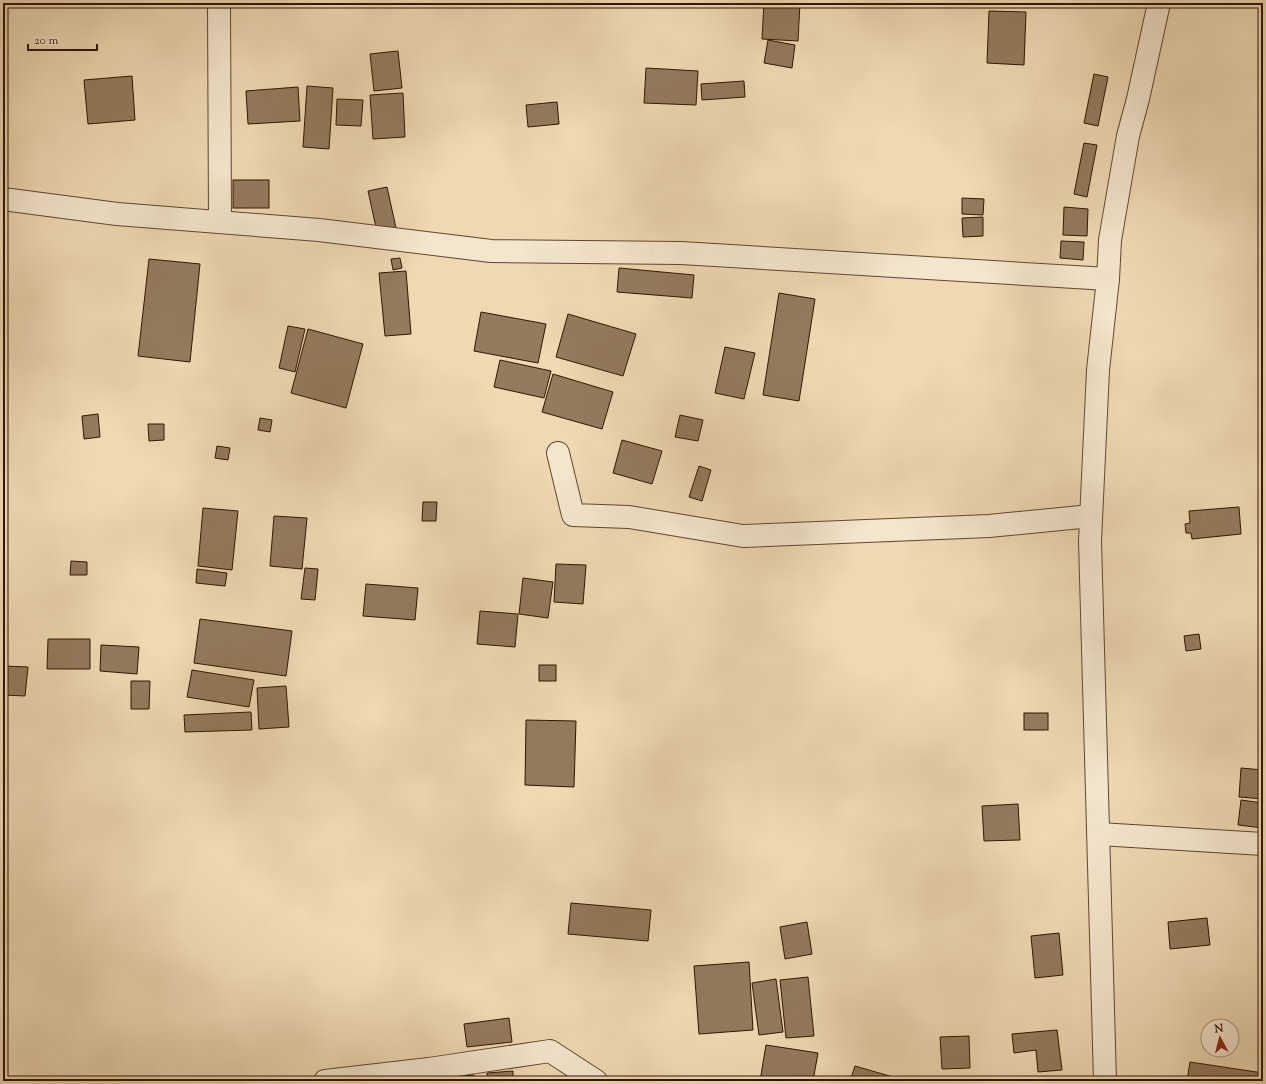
<svg xmlns="http://www.w3.org/2000/svg" width="1266" height="1084" viewBox="0 0 1266 1084" font-family="'Sorts Mill Goudy',serif">
  <style>
    .building { fill: #937b5d; stroke: #301500 }
    .lines { fill: none; stroke-linecap: round; stroke-linejoin: round }
    .minor-casing { stroke: #60462d; stroke-width: 24 }
    .minor { stroke: #f4e6ce; stroke-width: 22 }
  </style>
  <rect width="100%" height="100%" fill="#eed9b3"/>
  <filter id="stains"><feTurbulence type="fractalNoise" baseFrequency=".005" numOctaves="4"/><feColorMatrix values="0 0 0 0 .2 0 0 0 0 .09 0 0 0 0 .02 0 0 0 .5 -.17"/></filter>
  <radialGradient id="worn" r=".72"><stop offset=".6" stop-color="#630" stop-opacity="0"/><stop offset="1" stop-color="#630" stop-opacity=".3"/></radialGradient>
  <g class="building">
    <polygon points="764,3 800,3 798,41 762,39"/>
    <polygon points="3,6 6,59 3,59"/>
    <polygon points="989,11 1026,12 1024,65 987,63"/>
    <polygon points="768,40 795,45 792,68 764,63"/>
    <polygon points="398,51 402,88 374,91 370,54"/>
    <polygon points="646,68 698,71 696,105 644,103"/>
    <polygon points="1094,74 1108,77 1098,126 1084,123"/>
    <polygon points="132,76 135,120 88,124 84,80"/>
    <polygon points="744,81 745,97 702,100 701,84"/>
    <polygon points="307,86 333,88 329,149 303,147"/>
    <polygon points="298,87 300,121 248,124 246,91"/>
    <polygon points="403,93 405,137 373,139 370,95"/>
    <polygon points="337,99 363,100 361,126 336,125"/>
    <polygon points="557,102 559,124 528,127 526,105"/>
    <polygon points="1084,143 1097,145 1087,197 1074,194"/>
    <rect x="233" y="180" width="36" height="28"/>
    <polygon points="387,187 396,228 377,232 368,191"/>
    <polygon points="962,198 984,199 983,215 962,214"/>
    <polygon points="1064,207 1088,209 1087,236 1063,235"/>
    <polygon points="983,217 983,236 963,237 962,218"/>
    <polygon points="1061,241 1084,242 1083,260 1060,258"/>
    <polygon points="400,258 402,268 393,270 391,259"/>
    <polygon points="149,259 200,264 190,362 138,356"/>
    <polygon points="619,268 694,275 692,298 617,292"/>
    <polygon points="406,271 411,334 385,336 379,273"/>
    <polygon points="779,293 815,299 799,401 763,395"/>
    <polygon points="481,312 546,324 538,363 474,351"/>
    <polygon points="568,314 636,334 623,376 556,357"/>
    <polygon points="288,326 305,329 295,372 279,368"/>
    <polygon points="308,329 363,344 346,408 291,393"/>
    <polygon points="725,347 755,353 744,399 715,393"/>
    <polygon points="500,360 551,371 544,398 494,387"/>
    <polygon points="553,374 613,392 602,429 542,412"/>
    <polygon points="98,414 100,437 84,439 82,416"/>
    <polygon points="680,415 703,420 698,441 675,437"/>
    <polygon points="260,418 272,420 270,432 258,430"/>
    <polygon points="148,424 164,424 164,440 149,441"/>
    <polygon points="622,440 662,451 652,484 613,473"/>
    <polygon points="217,446 230,448 228,460 215,458"/>
    <polygon points="699,466 711,470 702,501 689,497"/>
    <polygon points="423,502 437,502 436,521 422,521"/>
    <polygon points="1239,507 1241,534 1192,539 1191,533 1186,533 1185,524 1190,523 1189,511"/>
    <polygon points="203,508 238,511 232,570 198,566"/>
    <polygon points="274,516 307,518 302,569 270,566"/>
    <polygon points="71,561 87,562 87,575 70,575"/>
    <polygon points="556,564 586,565 583,604 554,602"/>
    <polygon points="305,568 318,569 315,600 301,599"/>
    <polygon points="197,569 227,573 225,586 196,583"/>
    <polygon points="523,578 553,582 548,618 519,614"/>
    <polygon points="366,584 418,588 415,620 363,616"/>
    <polygon points="480,611 518,614 515,647 477,644"/>
    <polygon points="200,619 292,631 286,676 194,663"/>
    <polygon points="1199,634 1201,649 1186,651 1184,636"/>
    <polygon points="48,639 90,639 90,669 47,669"/>
    <polygon points="101,645 139,647 137,674 100,671"/>
    <rect x="539" y="665" width="17" height="16"/>
    <polygon points="3,666 28,667 25,696 3,695"/>
    <polygon points="192,670 254,680 249,707 187,697"/>
    <polygon points="131,681 150,681 149,709 131,709"/>
    <polygon points="286,686 289,727 259,729 257,688"/>
    <polygon points="251,712 252,730 185,732 184,715"/>
    <rect x="1024" y="713" width="24" height="17"/>
    <polygon points="526,720 576,721 574,787 525,785"/>
    <polygon points="1241,768 1263,770 1263,799 1239,797"/>
    <polygon points="1241,800 1263,803 1263,828 1238,825"/>
    <polygon points="1018,804 1020,840 984,841 982,806"/>
    <polygon points="571,903 651,910 648,941 568,934"/>
    <polygon points="1207,918 1210,945 1170,949 1168,922"/>
    <polygon points="807,922 812,954 785,959 780,927"/>
    <polygon points="1059,933 1063,975 1035,978 1031,936"/>
    <polygon points="749,962 753,1030 699,1034 694,966"/>
    <polygon points="808,977 814,1036 786,1038 780,980"/>
    <polygon points="776,979 783,1032 759,1035 752,983"/>
    <polygon points="509,1018 512,1042 467,1047 464,1024"/>
    <polygon points="1057,1030 1062,1070 1038,1072 1036,1050 1014,1053 1012,1034"/>
    <polygon points="969,1036 970,1068 942,1069 940,1037"/>
    <polygon points="766,1045 818,1053 813,1081 760,1081"/>
    <polygon points="1190,1062 1263,1073 1263,1081 1187,1081"/>
    <polygon points="855,1066 907,1081 850,1081"/>
    <polygon points="513,1071 513,1081 488,1081 487,1073"/>
    <polygon points="474,1075 475,1081 448,1081 448,1077"/>
  </g>
  <g class="lines">
    <defs>
      <g id="minor">
        <polyline points="219,3 220,222"/>
        <polyline points="3,199 117,214 319,230 491,251 681,253 1108,279"/>
        <polyline points="558,453 573,515 629,517 743,536 989,526 1091,516"/>
        <polyline points="1099,834 1263,844"/>
        <polyline points="325,1081 429,1069 550,1051 596,1081"/>
        <polyline points="1105,1081 1090,541 1098,370 1108,279 1110,240 1128,136 1138,99 1159,3"/>
      </g>
    </defs>
    <use href="#minor" class="minor-casing"/>
    <use href="#minor" class="minor"/>
  </g>
  <rect width="1266" height="1084" fill="none" stroke="#eed9b3" stroke-width="16"/>
  <rect x="4" y="4" width="1258" height="1076" fill="none" stroke="#301500" stroke-width="2"/>
  <rect x="8" y="8" width="1250" height="1068" fill="none" stroke="#301500"/>
  <g transform="translate(1220 1038) rotate(353)"><circle r="19" fill="#f4e6ce" stroke="#a6927c"/>
  <path d="M0-3L7 15L0 10L-7 15Z" fill="#8f2418"/>
  <text y="-6" font-size="11" font-weight="bold" text-anchor="middle" fill="#301500">N</text>
  </g>
  <path d="M28 44v6h69v-6" fill="none" stroke="#301500" stroke-width="2"/>
  <text x="34" y="44" font-size="12" fill="#301500" stroke="#f4e6ce" stroke-width="3" paint-order="stroke">20 m</text>
  <rect width="100%" height="100%" filter="url(#stains)"/>
  <rect width="100%" height="100%" fill="url(#worn)"/>
</svg>
